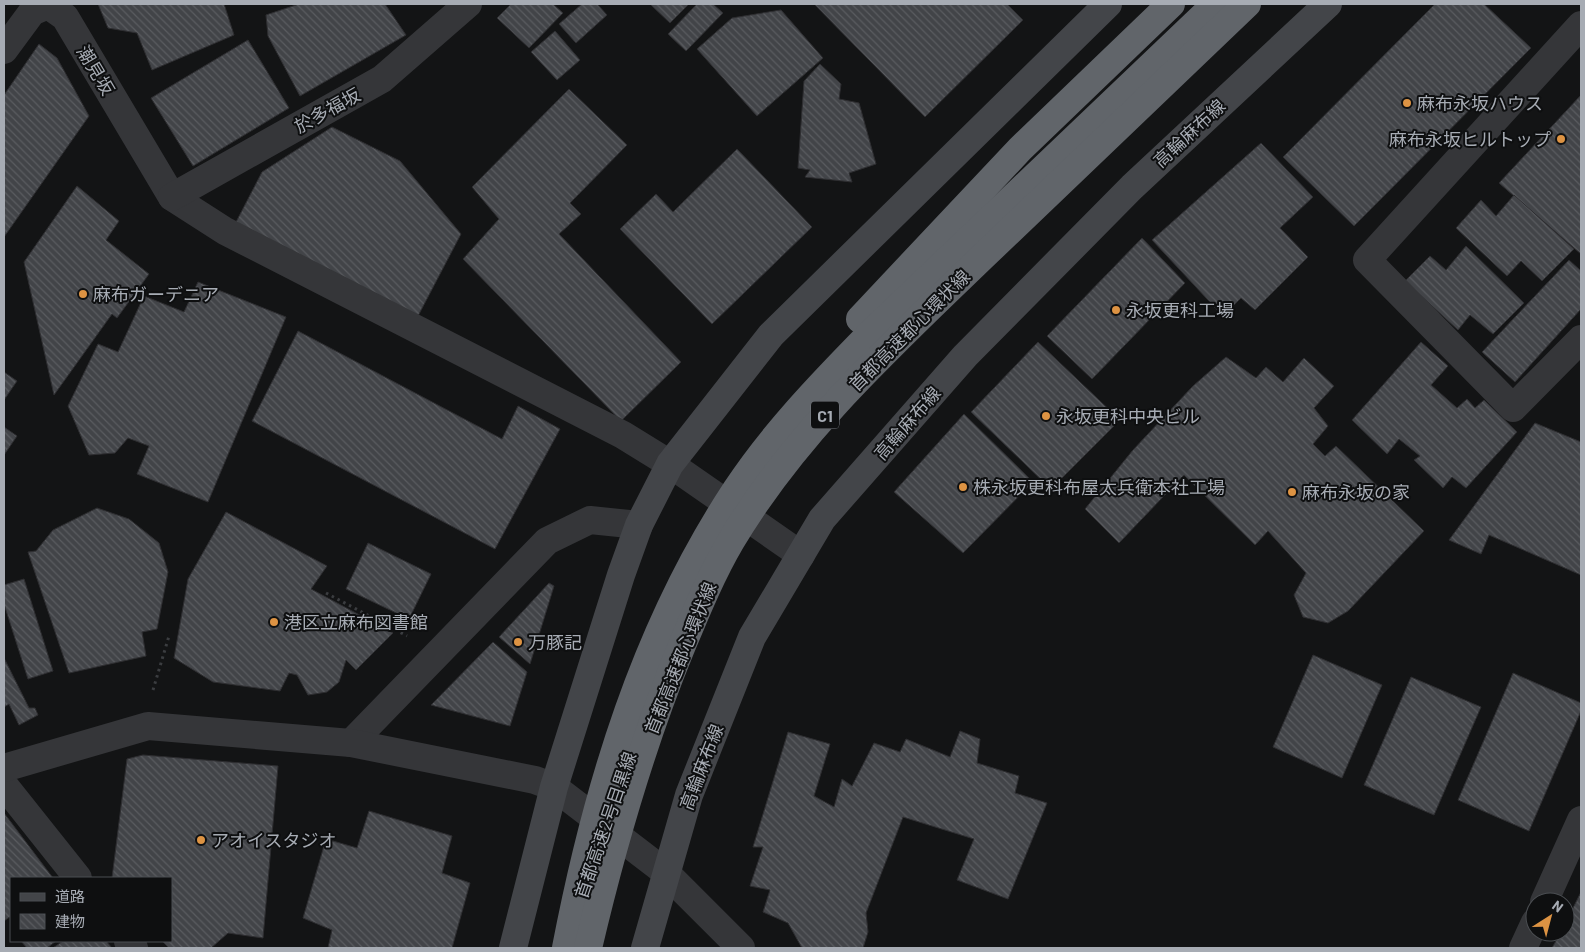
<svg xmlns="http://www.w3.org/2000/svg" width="1585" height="952" viewBox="0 0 1585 952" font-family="Barlow,'Noto Sans JP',sans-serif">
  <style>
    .building { fill: url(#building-back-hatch); stroke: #2e2e31 }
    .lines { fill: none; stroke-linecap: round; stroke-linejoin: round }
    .path { stroke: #3b3d40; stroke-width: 3; stroke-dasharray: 2.5 4; stroke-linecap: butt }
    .minor { stroke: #353639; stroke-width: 28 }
    .tertiary { stroke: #353639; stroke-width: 28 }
    .secondary { stroke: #434549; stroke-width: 28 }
    .motorway { stroke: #61656a; stroke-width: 28 }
    .poi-dot { fill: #dd9343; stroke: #0e0f10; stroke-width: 2 }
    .labels { text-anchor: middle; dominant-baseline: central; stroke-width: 4; stroke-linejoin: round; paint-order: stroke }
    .shield { fill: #0e0f10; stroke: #797d83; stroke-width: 1 }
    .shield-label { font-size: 16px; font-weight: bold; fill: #a7acb4 }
    .street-label { font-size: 18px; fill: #a7acb4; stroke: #0e0f10 }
    .poi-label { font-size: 18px; fill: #a7acb4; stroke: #0e0f10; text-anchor: start }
  </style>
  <defs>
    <pattern id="building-back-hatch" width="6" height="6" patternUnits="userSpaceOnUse" patternTransform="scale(1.25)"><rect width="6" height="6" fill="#424448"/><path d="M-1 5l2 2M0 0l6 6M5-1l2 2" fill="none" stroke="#5a5c60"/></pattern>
  </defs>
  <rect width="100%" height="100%" fill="#131415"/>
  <g class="building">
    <polygon points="98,4 224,4 234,35 152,70 137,33 108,28"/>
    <polygon points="299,4 385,4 406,35 300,96 268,36 266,15"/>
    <polygon points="511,4 553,4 563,13 529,48 497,18"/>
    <polygon points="582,4 597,4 607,15 576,43 559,24"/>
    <polygon points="650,4 689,4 670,23"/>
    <polygon points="697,4 713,4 723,13 686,51 668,34"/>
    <polygon points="814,4 1007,4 1023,20 925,117"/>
    <polygon points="1435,4 1484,4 1531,48 1354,226 1283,157"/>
    <polygon points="781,10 823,58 757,116 697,49 732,18"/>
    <polygon points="555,31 580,60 557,80 531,52"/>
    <polygon points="248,40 289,108 193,166 151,98"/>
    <polygon points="39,44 57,58 89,116 4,237 4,95"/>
    <polygon points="820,64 841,84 839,99 859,103 876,164 849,173 852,182 805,177 810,170 798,168 804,81"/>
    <polygon points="569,89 627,145 570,203 581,214 559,234 681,362 621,421 463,259 499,219 472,187"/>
    <polygon points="1581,95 1581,254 1499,183"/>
    <polygon points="332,127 400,161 461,234 418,316 235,224 262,172"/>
    <polygon points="1261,143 1313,197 1280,228 1308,257 1255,310 1241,298 1223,316 1152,240"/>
    <polygon points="737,149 812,227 712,324 620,229 656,194 673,212"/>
    <polygon points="77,186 119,221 106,240 149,274 117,318 112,314 54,395 24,262"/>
    <polygon points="1514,195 1574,249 1542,281 1521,261 1507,276 1456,228 1481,200 1496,216"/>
    <polygon points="1142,238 1185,283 1092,379 1047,336"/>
    <polygon points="1466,246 1524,303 1493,334 1470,315 1458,330 1405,281 1430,256 1446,270"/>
    <polygon points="1569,260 1581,271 1581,309 1515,382 1482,352"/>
    <polygon points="198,282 286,317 208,502 137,474 149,446 128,438 115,453 89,455 68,406 98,344 118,352 144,296 184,312"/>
    <polygon points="298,331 502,439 518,406 560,429 495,549 252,421"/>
    <polygon points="1038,342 1120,420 1051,489 971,412"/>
    <polygon points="1421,342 1448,366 1431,385 1457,408 1467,399 1475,408 1484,400 1517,432 1466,488 1452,477 1443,488 1414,460 1420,456 1399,439 1387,454 1352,420"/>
    <polygon points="1226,357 1256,378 1266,367 1283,382 1304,358 1334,386 1314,408 1328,426 1313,444 1325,456 1336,446 1424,531 1348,611 1328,623 1303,617 1294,595 1306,573 1268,531 1255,545 1184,475 1119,543 1085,509 1133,450 1193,386"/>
    <polygon points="4,372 17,381 4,400"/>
    <polygon points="964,414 1033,482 963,553 894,492"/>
    <polygon points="1535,423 1581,442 1581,575 1489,535 1481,554 1449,540"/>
    <polygon points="4,427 17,436 4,455"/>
    <polygon points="97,508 129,519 159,543 168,572 157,629 142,632 146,656 69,673 28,552 36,551 53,530"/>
    <polygon points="226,512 327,566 311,589 393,633 356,670 346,660 339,682 327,692 308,695 297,675 289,673 280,691 213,682 174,658 188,579"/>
    <polygon points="368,543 431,574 409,619 346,589"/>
    <polygon points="24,579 53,671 28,679 4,604 4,585"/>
    <polygon points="549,583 554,586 530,664 499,637"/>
    <polygon points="493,642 527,672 510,726 431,705"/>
    <polygon points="1313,655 1382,685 1342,778 1273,747"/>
    <polygon points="4,658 29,708 35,708 38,715 19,725 9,704 4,707"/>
    <polygon points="1513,673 1581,703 1581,711 1529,831 1458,800"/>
    <polygon points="1411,677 1481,707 1434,815 1364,785"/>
    <polygon points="960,731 980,739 977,763 1019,776 1015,793 1047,803 1008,899 957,880 974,839 903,817 866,913 868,932 863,948 802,948 788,923 763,912 770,890 750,886 763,847 753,847 788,732 830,744 814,796 834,807 842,779 852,786 874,743 900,752 906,739 950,757"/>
    <polygon points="143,755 278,766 263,938 228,933 211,948 169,948 162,941 171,941 171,878 112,878 127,759"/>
    <polygon points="369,811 452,836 442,873 470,883 452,948 328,948 332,930 303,918 326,839 357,848"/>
    <polygon points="4,813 53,878 11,878 11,916 4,921"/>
    <polygon points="1581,892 1581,948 1552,948 1561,932 1565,932 1565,924"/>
    <polygon points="21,941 56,941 47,948 27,948"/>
    <polygon points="63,941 106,941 112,948 53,948"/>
  </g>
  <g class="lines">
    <g class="path">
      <polyline points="326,593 407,636"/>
      <polyline points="153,690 169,636"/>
    </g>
    <g class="minor">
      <polyline points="1581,25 1367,260 1513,408 1581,339"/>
      <polyline points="4,50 32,12 48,5 65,17 172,197 225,231 623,435 670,464 801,555"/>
      <polyline points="172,197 382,79 468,4"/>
      <polyline points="4,785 78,878"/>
      <polyline points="1544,902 1581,820"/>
      <polyline points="128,941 134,948"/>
      <polyline points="1523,948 1535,922"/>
    </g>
    <g class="tertiary">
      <polyline points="351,743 547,541 590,520 639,525"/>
      <polyline points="4,768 148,726 351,743 535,780 554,787 665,872 741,948"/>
    </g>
    <g class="secondary">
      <polyline points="513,948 554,787 621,575 639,525 670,464 771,335 1108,4"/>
      <polyline points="645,948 689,795 752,637 822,519 965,356 1132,187 1328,4"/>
    </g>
    <g class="motorway">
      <polyline points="860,319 1020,149 1171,4"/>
      <path d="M 566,948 C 597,787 645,628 736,490 C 773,434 820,385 867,337 L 1216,4"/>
      <path d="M 588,948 C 612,846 641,745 681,648 C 696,612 711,575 731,541 C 794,435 885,351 973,266 C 1064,178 1156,91 1247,4"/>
    </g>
  </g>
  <g class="poi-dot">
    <circle cx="1407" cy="103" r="5"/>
    <circle cx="1561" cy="139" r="5"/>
    <circle cx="83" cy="294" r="5"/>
    <circle cx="1116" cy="310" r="5"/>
    <circle cx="1046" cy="416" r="5"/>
    <circle cx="963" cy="487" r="5"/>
    <circle cx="1292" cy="492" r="5"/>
    <circle cx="274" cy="622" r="5"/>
    <circle cx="518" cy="642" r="5"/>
    <circle cx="201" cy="840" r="5"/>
  </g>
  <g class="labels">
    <rect class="shield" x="811" y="401.5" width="28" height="27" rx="4"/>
    <g class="shield-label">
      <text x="825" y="415">C1</text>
    </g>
    <g class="street-label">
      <text transform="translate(96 70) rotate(59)">潮見坂</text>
      <text transform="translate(327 110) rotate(-29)">於多福坂</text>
      <text transform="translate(1189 133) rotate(-43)">高輪麻布線</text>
      <text transform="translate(909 330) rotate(-45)">首都高速都心環状線</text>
      <text transform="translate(907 423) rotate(-49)">高輪麻布線</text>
      <text transform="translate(680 658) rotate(-68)">首都高速都心環状線</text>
      <text transform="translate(701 767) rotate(-69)">高輪麻布線</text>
      <text transform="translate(605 825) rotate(-71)">首都高速2号目黒線</text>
    </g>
    <g class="poi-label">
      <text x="1417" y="103">麻布永坂ハウス</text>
      <text x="1551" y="139" text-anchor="end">麻布永坂ヒルトップ</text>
      <text x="93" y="294">麻布ガーデニア</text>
      <text x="1126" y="310">永坂更科工場</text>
      <text x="1056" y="416">永坂更科中央ビル</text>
      <text x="973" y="487">株永坂更科布屋太兵衛本社工場</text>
      <text x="1302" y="492">麻布永坂の家</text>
      <text x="284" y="622">港区立麻布図書館</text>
      <text x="528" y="642">万豚記</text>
      <text x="211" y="840">アオイスタジオ</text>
    </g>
  </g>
  <rect width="1585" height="952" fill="none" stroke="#a7acb4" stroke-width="10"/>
  <rect x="10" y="877" width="162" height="65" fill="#0e0f10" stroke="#4b4e52"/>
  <rect x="20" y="893" width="25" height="8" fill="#434549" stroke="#4b4e52"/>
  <text x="55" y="902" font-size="15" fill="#a7acb4">道路</text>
  <rect x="20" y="914" width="25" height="15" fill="url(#building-back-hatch)" stroke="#4b4e52"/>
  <text x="55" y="927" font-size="15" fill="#a7acb4">建物</text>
  <g transform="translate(1550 917) rotate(36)"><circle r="24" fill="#0e0f10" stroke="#4b4e52"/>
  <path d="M0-4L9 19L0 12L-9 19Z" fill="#dd9343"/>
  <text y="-8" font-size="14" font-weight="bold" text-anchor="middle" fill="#a7acb4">N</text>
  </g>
</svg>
